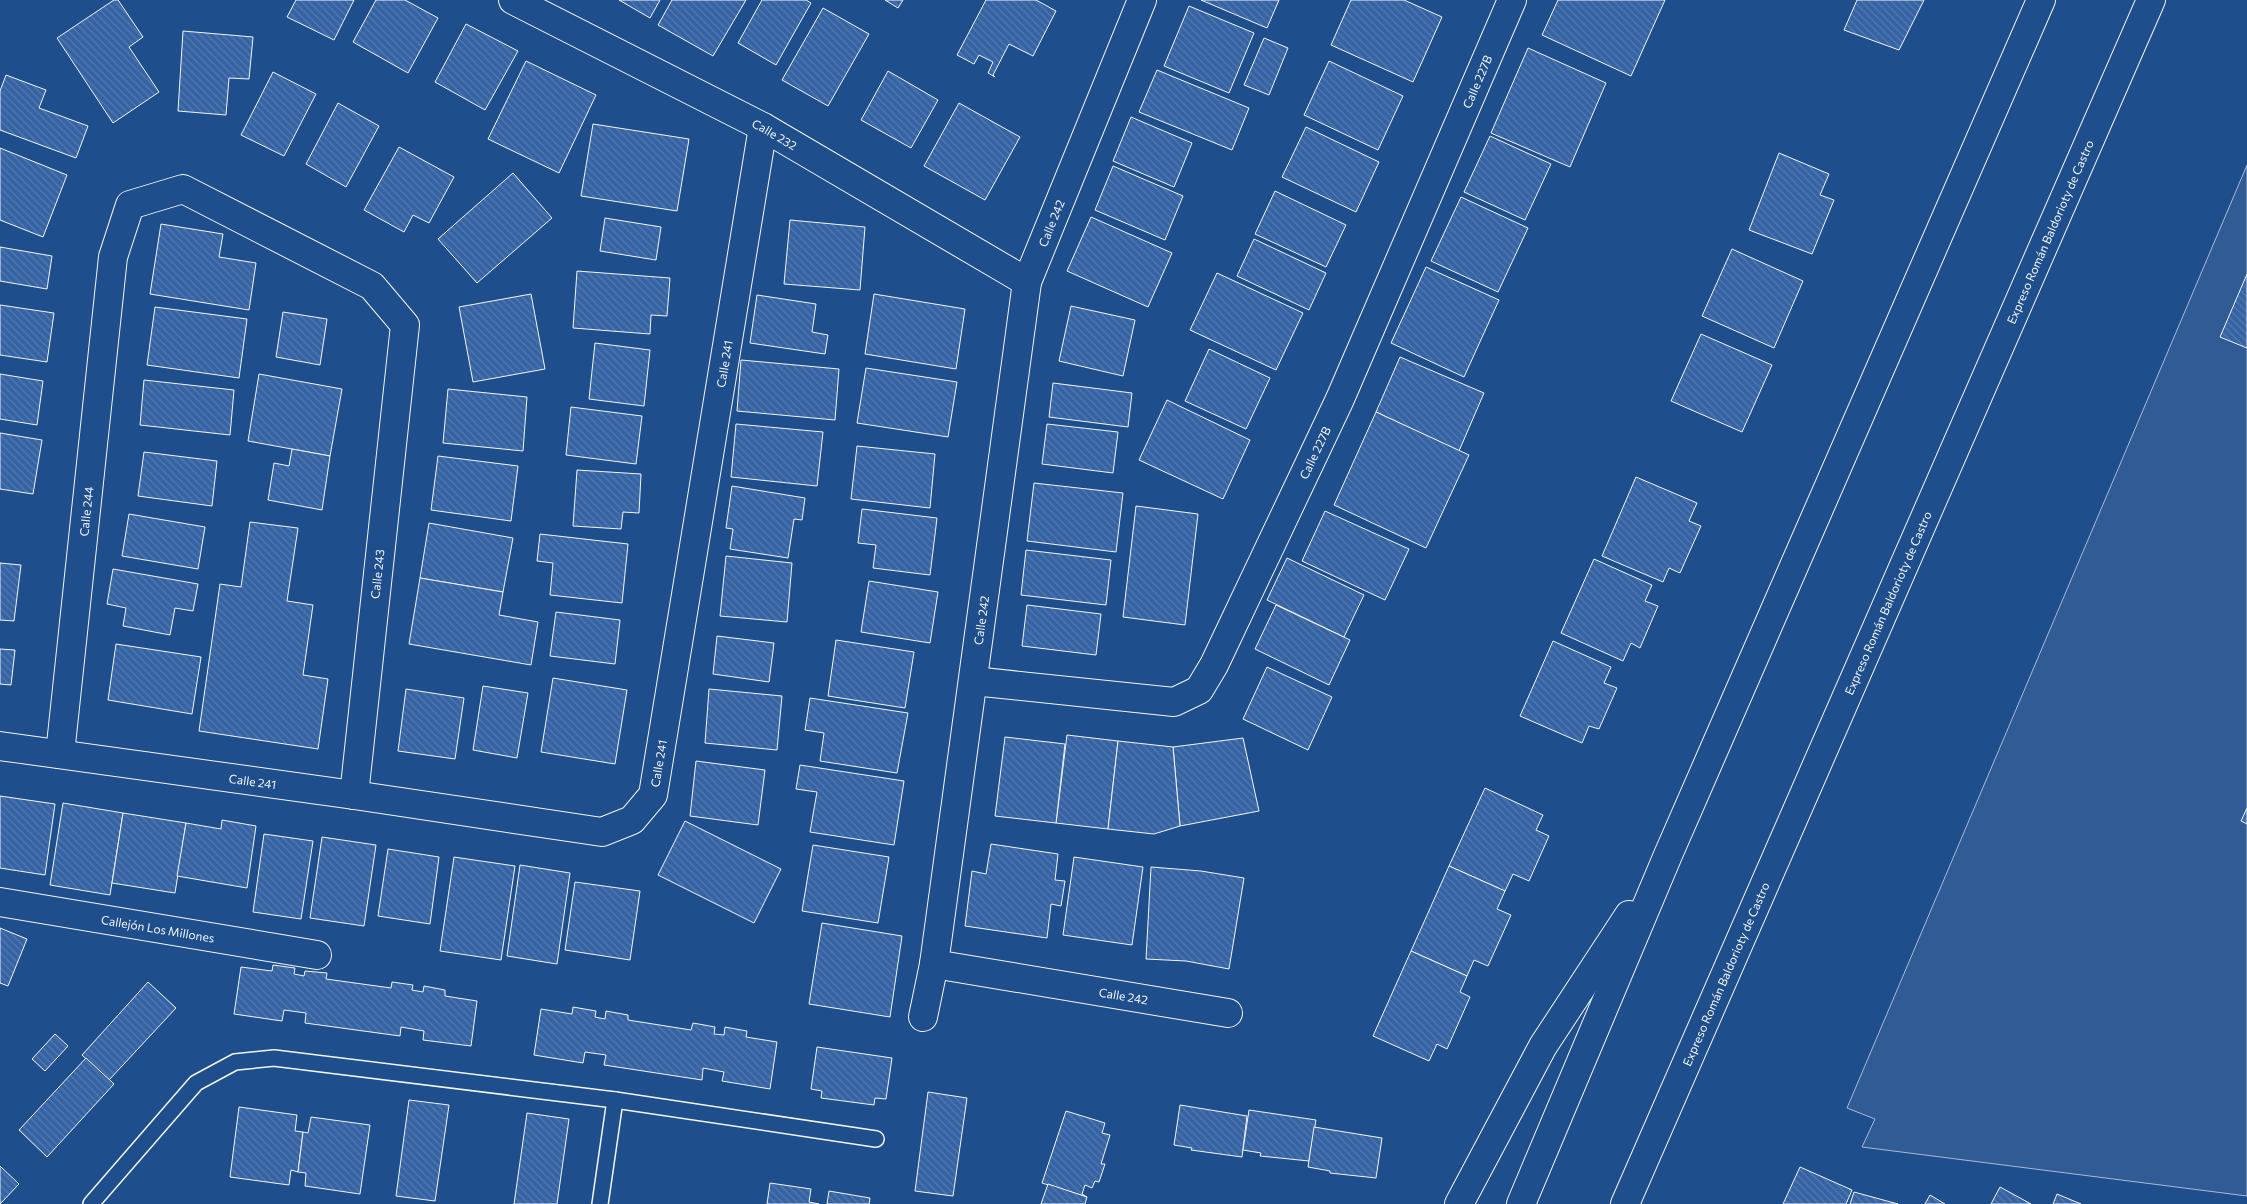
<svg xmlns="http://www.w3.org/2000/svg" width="2247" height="1204" viewBox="0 0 2247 1204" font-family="Commissioner,sans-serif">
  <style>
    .built { fill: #305b95; stroke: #a8bbd7 }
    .building { fill: url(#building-back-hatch); stroke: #f2f6ff }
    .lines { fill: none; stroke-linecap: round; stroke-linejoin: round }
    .service-casing { stroke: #f2f6ff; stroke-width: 18 }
    .minor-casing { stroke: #f2f6ff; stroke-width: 30 }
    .motorway-casing { stroke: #f2f6ff; stroke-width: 30 }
    .service { stroke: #1f4e8c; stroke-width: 15 }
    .minor { stroke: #1f4e8c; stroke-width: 28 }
    .motorway { stroke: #1f4e8c; stroke-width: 28 }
    .labels { text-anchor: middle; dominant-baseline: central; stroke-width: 4; stroke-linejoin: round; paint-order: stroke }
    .street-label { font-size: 12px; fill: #f2f6ff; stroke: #1f4e8c }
  </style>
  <defs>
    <pattern id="building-back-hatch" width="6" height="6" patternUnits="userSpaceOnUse" patternTransform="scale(1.25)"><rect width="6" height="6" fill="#3563a3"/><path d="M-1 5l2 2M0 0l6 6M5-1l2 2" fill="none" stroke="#537ab1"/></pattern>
  </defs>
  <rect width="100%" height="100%" fill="#1f4e8c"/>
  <polygon class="built" points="2247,165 2247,1196 1862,1147 1875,1119 1847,1108"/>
  <g class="building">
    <polygon points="114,0 118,0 143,37 129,47 159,92 113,123 57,38"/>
    <polygon points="296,0 354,0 334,40 287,17"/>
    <polygon points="376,0 405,0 438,18 408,73 353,42"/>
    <polygon points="619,0 660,0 650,18"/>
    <polygon points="672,0 746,0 713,56 658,25"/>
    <polygon points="762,0 806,0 811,3 776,65 738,43"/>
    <polygon points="885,0 903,0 898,8"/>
    <polygon points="986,0 1036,0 1056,11 1033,56 1009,44 993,75 995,77 988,73 993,62 979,55 974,64 957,55"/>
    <polygon points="1201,0 1279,0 1267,28"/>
    <polygon points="1351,0 1404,0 1442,17 1413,82 1331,45"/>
    <polygon points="1558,0 1665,0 1631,76 1542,35"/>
    <polygon points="1857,0 1924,0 1899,50 1844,30"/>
    <polygon points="1189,6 1254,33 1229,93 1164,66"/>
    <polygon points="823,8 869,34 828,106 782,80"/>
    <polygon points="466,24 518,51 485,110 435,82"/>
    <polygon points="183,31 253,37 249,79 229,78 226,115 178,111"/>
    <polygon points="1264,38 1288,48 1269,95 1244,85"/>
    <polygon points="1528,48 1606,83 1570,167 1491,133"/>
    <polygon points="526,61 596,95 559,173 488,139"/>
    <polygon points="1329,61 1403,96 1378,150 1304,115"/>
    <polygon points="1157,70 1249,108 1232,150 1139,112"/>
    <polygon points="888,71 938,100 911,148 861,120"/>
    <polygon points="273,72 316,94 284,156 241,135"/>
    <polygon points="6,75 46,90 39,108 88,126 76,158 0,130 0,91"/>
    <polygon points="338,103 379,126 346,187 306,164"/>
    <polygon points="959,103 1020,137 985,200 924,166"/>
    <polygon points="1131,117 1192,143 1174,187 1113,161"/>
    <polygon points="593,124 689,139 677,211 581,196"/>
    <polygon points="1306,127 1379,162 1356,212 1282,177"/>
    <polygon points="1490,136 1551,164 1525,220 1464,192"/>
    <polygon points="399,147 454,177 429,223 413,215 404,232 364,210"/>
    <polygon points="0,148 67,175 43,237 0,220"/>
    <polygon points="1779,153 1829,174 1820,195 1834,200 1812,254 1749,230"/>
    <polygon points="1113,166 1183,196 1165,240 1095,210"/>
    <polygon points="513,173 552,218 477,283 438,239"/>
    <polygon points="1275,191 1346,225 1326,267 1255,234"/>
    <polygon points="1461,197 1528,228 1498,292 1431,261"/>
    <polygon points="1091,217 1172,253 1148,307 1067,271"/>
    <polygon points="605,218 661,227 656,260 600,251"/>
    <polygon points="790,220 865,227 860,290 784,284"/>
    <polygon points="161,224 223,234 219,257 256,263 249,310 150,294"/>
    <polygon points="1254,239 1326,273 1309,310 1237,276"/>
    <polygon points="0,247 52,256 47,289 0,281"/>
    <polygon points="1732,249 1803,281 1774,348 1702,316"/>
    <polygon points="1426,267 1499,300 1464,377 1391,343"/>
    <polygon points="577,271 670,278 667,316 651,315 650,334 573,328"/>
    <polygon points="1217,273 1303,313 1276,370 1190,330"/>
    <polygon points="2247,274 2247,348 2220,337"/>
    <polygon points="531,294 545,369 473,382 459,307"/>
    <polygon points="874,294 965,309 956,369 865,354"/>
    <polygon points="757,295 816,304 812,332 828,335 825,354 750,343"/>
    <polygon points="0,305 54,313 47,362 0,355"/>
    <polygon points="1071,306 1135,320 1123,376 1059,361"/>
    <polygon points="155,307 247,319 239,378 147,365"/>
    <polygon points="283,312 327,319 320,365 276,357"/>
    <polygon points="1701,334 1772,365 1742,432 1671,401"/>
    <polygon points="595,343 650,350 644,406 589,399"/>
    <polygon points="1209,349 1270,378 1246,429 1185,401"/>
    <polygon points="1400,357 1484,393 1459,451 1376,412"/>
    <polygon points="741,360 839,369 835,420 737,411"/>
    <polygon points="866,368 957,382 948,437 857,423"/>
    <polygon points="0,374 43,381 37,425 0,419"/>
    <polygon points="259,374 342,389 330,456 248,441"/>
    <polygon points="144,380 234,390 230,435 140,425"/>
    <polygon points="1053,383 1132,393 1128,427 1049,417"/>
    <polygon points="448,389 527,397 523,451 443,443"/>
    <polygon points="1167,400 1250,440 1223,499 1139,460"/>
    <polygon points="571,407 642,416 636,464 566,455"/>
    <polygon points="1376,412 1469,455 1426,548 1334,505"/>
    <polygon points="736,424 823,432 817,486 731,477"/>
    <polygon points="1047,424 1118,432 1113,473 1042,464"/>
    <polygon points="0,433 42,440 33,494 0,489"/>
    <polygon points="857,446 935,454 930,508 851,499"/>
    <polygon points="292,449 330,456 322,510 268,500 274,463 289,466"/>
    <polygon points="144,452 217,461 212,506 138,496"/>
    <polygon points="438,456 518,466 511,521 431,510"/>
    <polygon points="577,470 641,474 639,513 623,512 621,529 573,526"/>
    <polygon points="1636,477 1697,503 1689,521 1701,526 1680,573 1669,568 1663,582 1602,556"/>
    <polygon points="1034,483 1123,493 1116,552 1027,541"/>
    <polygon points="732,486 805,498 802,520 794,519 788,558 730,549 733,529 726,528"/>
    <polygon points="1136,506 1198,514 1185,625 1123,617"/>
    <polygon points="862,509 937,518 930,575 873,568 876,545 858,543"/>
    <polygon points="1325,511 1409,549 1385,600 1302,561"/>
    <polygon points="129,514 205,527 198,569 122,556"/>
    <polygon points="250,522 298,528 287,601 313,605 303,675 328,679 318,749 199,731 220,584 241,587"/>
    <polygon points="429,523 513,538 503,592 420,578"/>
    <polygon points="540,534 628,544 622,603 550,595 553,563 537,561"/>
    <polygon points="1026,550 1111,560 1106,605 1021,595"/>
    <polygon points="726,556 792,563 787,622 720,616"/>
    <polygon points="1287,558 1364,595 1344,637 1267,600"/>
    <polygon points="1594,559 1652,585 1645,601 1658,606 1640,648 1631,643 1623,661 1561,633"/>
    <polygon points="0,563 21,565 14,621 0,620"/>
    <polygon points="113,569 198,584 193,611 175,608 170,635 123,626 126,608 107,604"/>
    <polygon points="420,578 503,592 499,615 538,622 531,665 409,644"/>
    <polygon points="869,581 938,592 930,643 861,632"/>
    <polygon points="1027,605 1101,614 1096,655 1022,646"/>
    <polygon points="1276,605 1350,640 1329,685 1255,649"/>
    <polygon points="556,612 620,620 615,664 550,656"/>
    <polygon points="717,636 774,643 769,682 713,674"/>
    <polygon points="836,640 914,652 905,708 828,696"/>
    <polygon points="1553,641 1611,667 1604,683 1617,688 1599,729 1589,726 1582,743 1520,716"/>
    <polygon points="116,644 201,657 192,714 108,700"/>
    <polygon points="0,649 15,650 11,685 0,684"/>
    <polygon points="1267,667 1332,697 1308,750 1243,719"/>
    <polygon points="553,678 627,690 615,764 541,752"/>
    <polygon points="483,686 528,693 517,758 473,750"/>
    <polygon points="406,689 464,698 455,759 398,751"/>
    <polygon points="709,689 782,696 777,750 705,743"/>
    <polygon points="810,698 908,713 897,773 820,761 824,733 805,730"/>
    <polygon points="1067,735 1118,741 1108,829 1056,823"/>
    <polygon points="1005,737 1065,744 1056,823 995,816"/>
    <polygon points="1243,738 1259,811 1180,826 1173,747"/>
    <polygon points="1118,741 1173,747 1180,826 1154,834 1108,829"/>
    <polygon points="696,761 765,770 758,825 690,816"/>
    <polygon points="800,765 904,781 894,845 810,832 817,792 796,789"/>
    <polygon points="1485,788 1543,815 1536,830 1549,836 1529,881 1513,874 1505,891 1449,866"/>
    <polygon points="0,796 55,804 45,875 0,868"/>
    <polygon points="63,803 123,813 110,895 50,885"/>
    <polygon points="2247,808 2247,824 2241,821"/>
    <polygon points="123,813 186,823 175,893 112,883"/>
    <polygon points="222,820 256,826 247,888 177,876 186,823 221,829"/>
    <polygon points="685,821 781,869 754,923 658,875"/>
    <polygon points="264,834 313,841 301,919 253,912"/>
    <polygon points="322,837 376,845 364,926 310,918"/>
    <polygon points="991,844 1058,854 1055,880 1065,881 1061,906 1051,904 1047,938 965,926 972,871 986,874"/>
    <polygon points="813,845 889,857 878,923 802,911"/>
    <polygon points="388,849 439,857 430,924 378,916"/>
    <polygon points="454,857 515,866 501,960 440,951"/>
    <polygon points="1074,857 1143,867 1132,945 1063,935"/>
    <polygon points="520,865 570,873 557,964 507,956"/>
    <polygon points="1449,866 1505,891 1497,909 1511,915 1488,966 1474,960 1467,976 1411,951"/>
    <polygon points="1151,867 1201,871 1244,878 1229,969 1186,961 1146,959"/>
    <polygon points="575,882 640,891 630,960 565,950"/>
    <polygon points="822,923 902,936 890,1017 809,1004"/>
    <polygon points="0,928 27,939 8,986 0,983"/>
    <polygon points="1411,951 1467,976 1460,992 1470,997 1447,1049 1437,1044 1429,1061 1373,1036"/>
    <polygon points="273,965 295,968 294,974 304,976 305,971 327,973 326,979 391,988 392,982 413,985 412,990 423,992 424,986 445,990 445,996 477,1001 471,1046 423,1040 424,1031 401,1027 400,1036 305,1023 306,1013 284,1010 282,1021 234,1014 241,967 272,971"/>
    <polygon points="148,982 176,1008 109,1080 82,1055"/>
    <polygon points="573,1007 596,1011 595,1017 605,1019 606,1011 628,1015 628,1020 691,1030 693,1023 715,1027 714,1034 724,1035 725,1027 747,1031 746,1037 777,1042 770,1089 722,1081 724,1072 703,1068 702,1080 604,1065 606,1055 585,1052 583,1063 534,1055 541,1009 572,1014"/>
    <polygon points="55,1034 68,1046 45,1071 32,1059"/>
    <polygon points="817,1047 892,1058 886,1099 875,1098 874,1105 821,1098 822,1091 811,1089"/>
    <polygon points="86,1058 114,1084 47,1157 19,1130"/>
    <polygon points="928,1092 967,1098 953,1196 915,1191"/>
    <polygon points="409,1100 449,1105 435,1201 396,1196"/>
    <polygon points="1180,1105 1247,1116 1242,1157 1191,1150 1192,1148 1174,1145"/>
    <polygon points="239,1107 297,1115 295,1131 303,1132 298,1172 291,1170 289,1185 230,1177"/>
    <polygon points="1249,1110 1316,1120 1309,1161 1260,1156 1261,1153 1243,1150"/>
    <polygon points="1066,1111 1105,1123 1102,1133 1110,1135 1101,1164 1105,1164 1099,1182 1095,1181 1092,1188 1085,1185 1082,1194 1087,1197 1042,1183"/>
    <polygon points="527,1113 569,1119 557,1204 514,1204"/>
    <polygon points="311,1117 370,1125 360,1194 305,1186 306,1173 298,1172 303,1132 308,1133"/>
    <polygon points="1314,1127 1382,1138 1376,1178 1330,1173 1330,1171 1308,1167"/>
    <polygon points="0,1166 19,1184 0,1204"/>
    <polygon points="1800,1167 1852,1190 1846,1204 1783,1204"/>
    <polygon points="770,1183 811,1189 809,1202 819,1204 767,1204"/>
    <polygon points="1048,1184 1087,1197 1085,1204 1041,1204"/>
    <polygon points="2000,1187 2031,1204 1991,1204"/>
    <polygon points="829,1191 870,1198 869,1204 827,1204"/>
    <polygon points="1854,1192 1898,1204 1850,1204"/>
    <polygon points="2057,1194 2081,1204 2053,1204"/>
    <polygon points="1930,1195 1945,1204 1925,1204"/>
  </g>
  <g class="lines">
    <defs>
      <g id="service">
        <polyline points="91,1204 196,1083 235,1062 274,1058 615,1100 876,1139"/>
        <polyline points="600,1204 615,1100"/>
      </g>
      <g id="minor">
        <path id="s1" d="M 513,0 L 763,127 L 1027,282"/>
        <path id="s2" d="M 973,681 L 1174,702 L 1199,690 L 1214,665 L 1340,399 L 1512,0"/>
        <path id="s3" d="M 0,746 L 354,795 L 602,832 L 632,820 L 653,795 L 763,127"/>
        <path id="s4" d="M 60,754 L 113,257 L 130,205 L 183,189 L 372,286 L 405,325 L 354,795"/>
        <path id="s5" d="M 0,902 L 317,955"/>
        <path id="s6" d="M 934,964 L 1228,1013"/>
        <path id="s7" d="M 923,1017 L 934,964 L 1027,282 L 1142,0"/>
      </g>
      <g id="motorway">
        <polyline points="1459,1204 1543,1046 1629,915"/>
        <polyline points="1521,1204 1668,855 2041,0"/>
        <path id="s8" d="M 1625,1204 L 2151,0"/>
      </g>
    </defs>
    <use href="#service" class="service-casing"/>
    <use href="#minor" class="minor-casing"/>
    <use href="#motorway" class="motorway-casing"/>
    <use href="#service" class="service"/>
    <use href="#minor" class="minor"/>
    <use href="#motorway" class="motorway"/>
  </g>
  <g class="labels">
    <g class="street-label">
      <text stroke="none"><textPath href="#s2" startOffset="899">Calle 227B</textPath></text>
      <text stroke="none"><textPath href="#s1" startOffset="294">Calle 232</textPath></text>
      <text stroke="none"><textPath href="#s7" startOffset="806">Calle 242</textPath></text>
      <text stroke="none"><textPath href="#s8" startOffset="1061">Expreso Román Baldorioty de Castro</textPath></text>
      <text stroke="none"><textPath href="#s3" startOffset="1110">Calle 241</textPath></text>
      <text stroke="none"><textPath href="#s2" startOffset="494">Calle 227B</textPath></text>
      <text stroke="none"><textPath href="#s4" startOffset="244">Calle 244</textPath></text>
      <text transform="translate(377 574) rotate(-84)">Calle 243</text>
      <text stroke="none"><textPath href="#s8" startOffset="656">Expreso Román Baldorioty de Castro</textPath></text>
      <text stroke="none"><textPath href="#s7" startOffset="401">Calle 242</textPath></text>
      <text stroke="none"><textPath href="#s3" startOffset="705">Calle 241</textPath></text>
      <text stroke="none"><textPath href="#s3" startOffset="255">Calle 241</textPath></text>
      <text stroke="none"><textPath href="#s5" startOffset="160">Callejón Los Millones</textPath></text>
      <text stroke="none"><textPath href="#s8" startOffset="251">Expreso Román Baldorioty de Castro</textPath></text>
      <text stroke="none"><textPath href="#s6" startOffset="192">Calle 242</textPath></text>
    </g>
  </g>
</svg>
